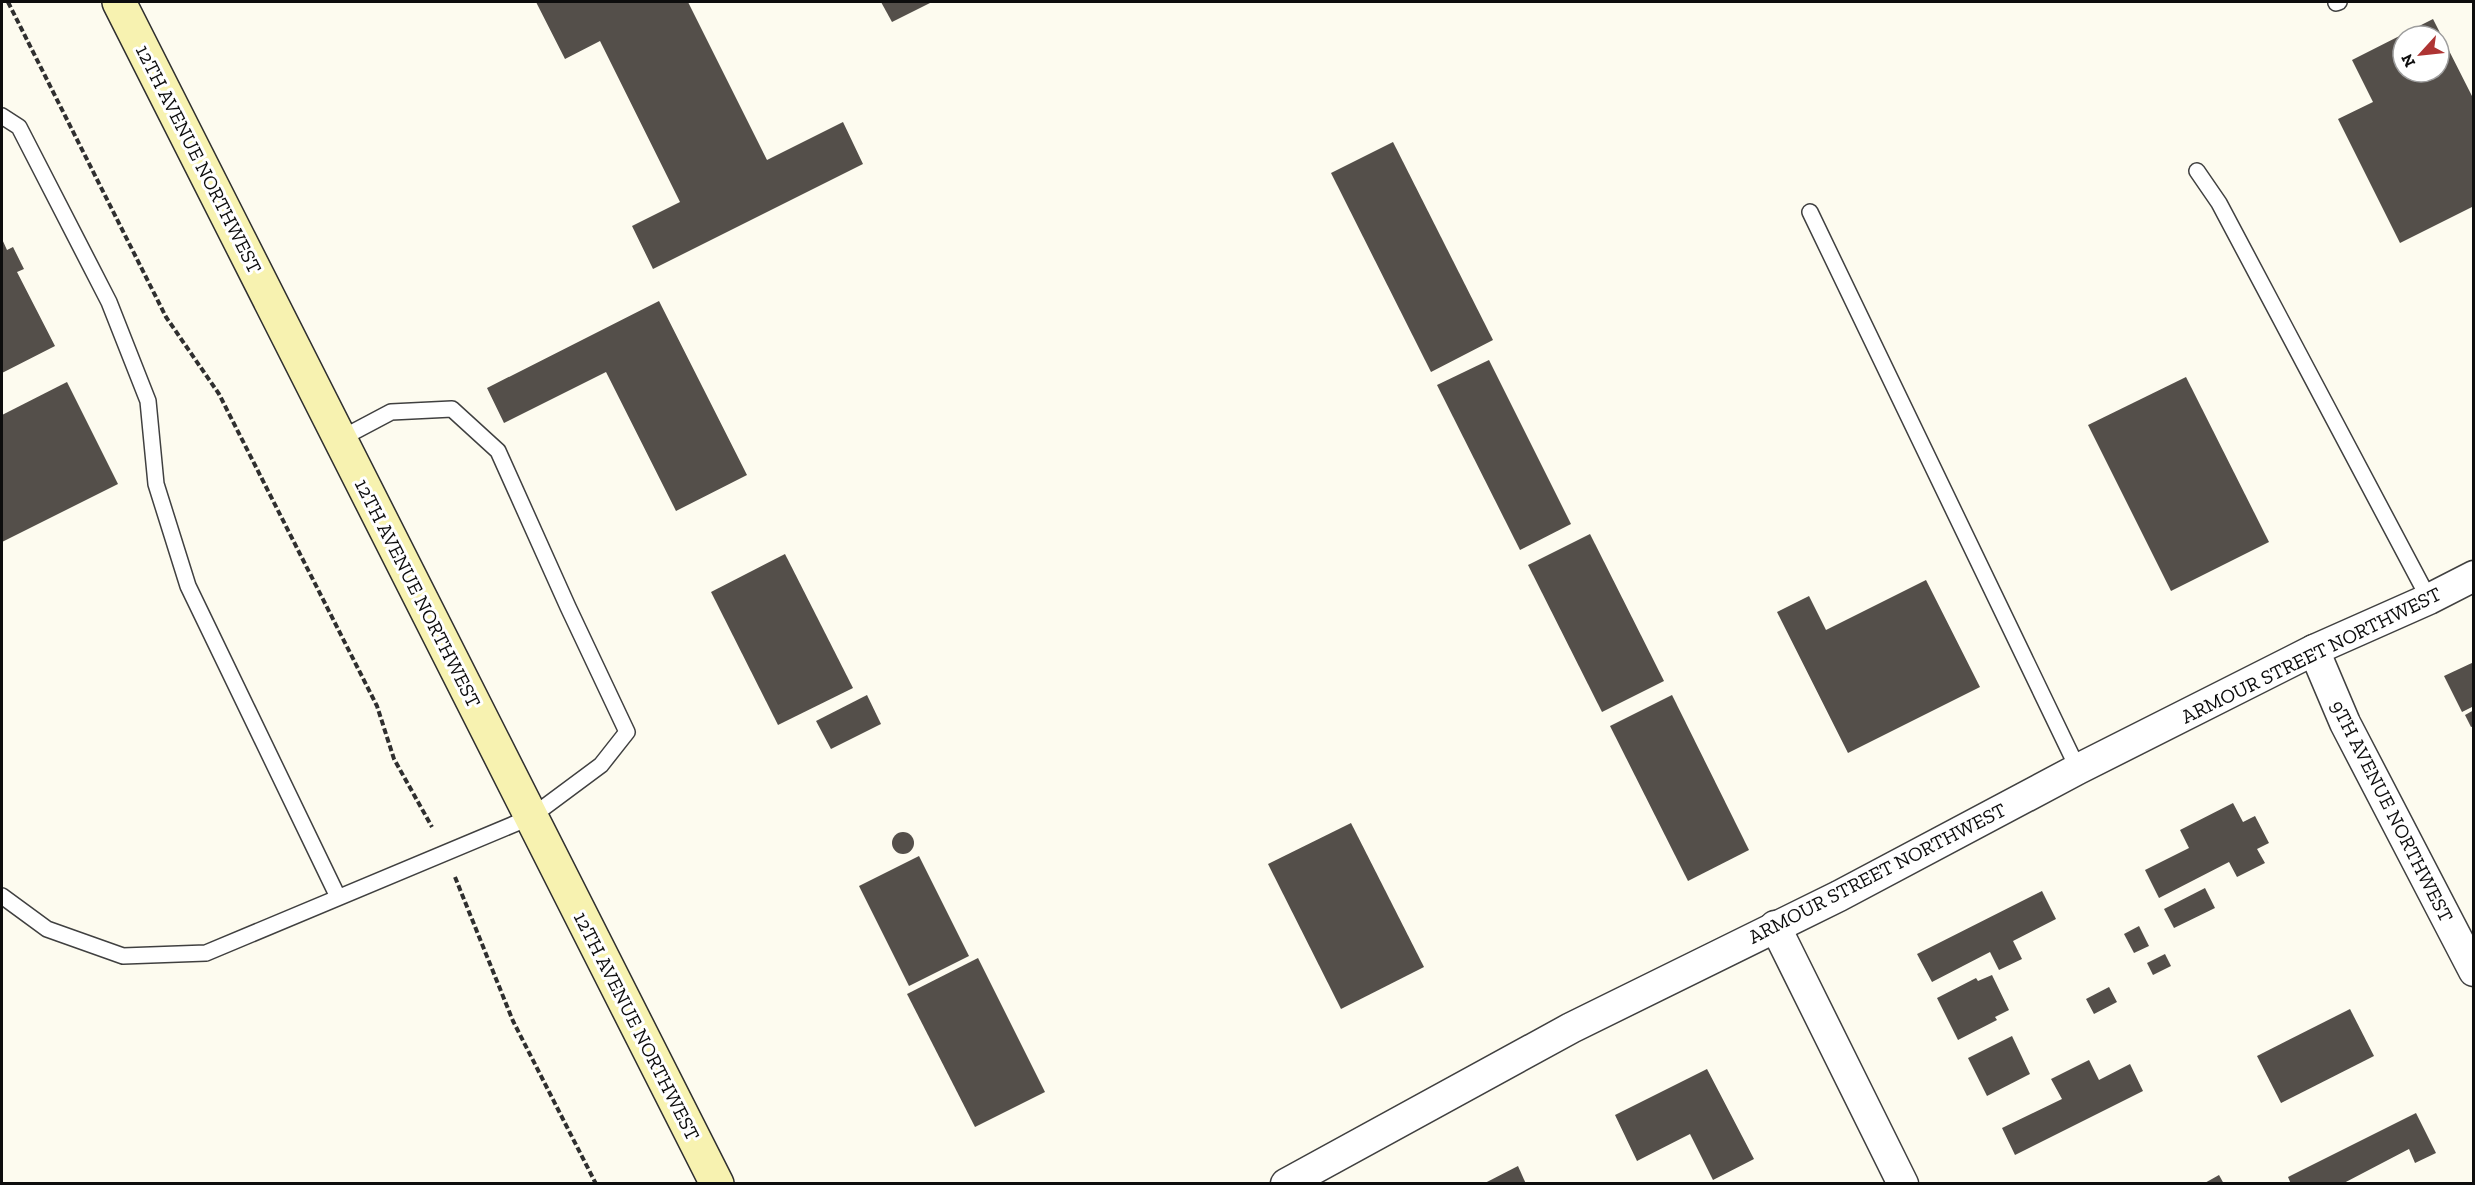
<svg xmlns="http://www.w3.org/2000/svg" width="2475" height="1185" viewBox="0 0 2475 1185" font-family="'Zilla Slab',serif">
  <style>
    .building { fill: #544f4a; fill-rule: evenodd }
    .lines { fill: none; stroke-linecap: round; stroke-linejoin: round }
    .lane-casing { stroke: #404040; stroke-width: 18 }
    .street-casing { stroke: #404040; stroke-width: 33 }
    .secondary-casing { stroke: #2f2f2f; stroke-width: 36 }
    .path { stroke: #2f2f2f; stroke-width: 4; stroke-dasharray: 6 3; stroke-linecap: butt }
    .lane { stroke: #fff; stroke-width: 15 }
    .street { stroke: #fff; stroke-width: 30 }
    .secondary { stroke: #f7f2b0; stroke-width: 33 }
    .labels { text-anchor: middle; dominant-baseline: central; stroke-width: 6; stroke-linejoin: round; paint-order: stroke }
    .street-label { font-size: 20px; fill: #0d0d0d; stroke: #fff }
  </style>
  <rect width="100%" height="100%" fill="#fdfbef"/>
  <g class="building">
    <polygon points="536,2 688,2 767,160 843,122 863,164 653,269 632,226 680,202 600,41 565,59"/>
    <polygon points="881,2 932,2 892,22"/>
    <path d="M 2433,19 L 2474,100 L 2474,206 L 2400,243 L 2338,119 L 2373,102 L 2352,60 ZM 2403,36 L 2439,36 L 2439,72 L 2403,72 Z"/>
    <polygon points="1393,142 1493,340 1431,372 1331,173"/>
    <polygon points="2,239 7,250 13,247 24,269 17,272 55,346 2,373"/>
    <polygon points="659,301 747,475 676,511 606,372 504,423 487,388"/>
    <polygon points="1489,360 1571,524 1520,550 1437,385"/>
    <polygon points="2186,377 2269,542 2171,591 2088,425"/>
    <polygon points="67,382 118,484 2,542 2,415"/>
    <polygon points="1590,534 1664,681 1602,712 1528,565"/>
    <polygon points="785,554 853,688 778,725 711,592"/>
    <polygon points="1926,580 1980,687 1848,753 1777,612 1809,596 1826,630"/>
    <polygon points="2474,662 2474,706 2462,712 2444,676"/>
    <polygon points="867,695 881,724 831,749 816,721"/>
    <polygon points="1672,695 1749,850 1688,881 1610,726"/>
    <polygon points="2474,710 2474,726 2471,727 2465,715"/>
    <polygon points="2233,803 2243,822 2255,816 2269,843 2257,849 2265,863 2237,877 2229,862 2159,898 2145,870 2189,848 2180,830"/>
    <polygon points="1351,823 1424,967 1341,1009 1268,864"/>
    <circle cx="903" cy="843" r="11"/>
    <polygon points="919,856 969,956 909,986 859,886"/>
    <polygon points="2205,888 2215,908 2174,928 2164,909"/>
    <polygon points="2042,891 2056,919 2013,941 2022,959 1999,970 1990,952 1932,982 1917,954"/>
    <polygon points="2139,926 2149,946 2134,953 2124,934"/>
    <polygon points="2165,954 2171,966 2153,975 2147,963"/>
    <polygon points="978,958 1045,1092 975,1127 907,994"/>
    <polygon points="1992,975 2009,1010 1995,1017 1997,1020 1958,1040 1937,998 1976,978 1978,981"/>
    <polygon points="2109,987 2117,1002 2094,1014 2086,999"/>
    <polygon points="2350,1009 2374,1056 2281,1103 2257,1056"/>
    <polygon points="2012,1036 2030,1074 1987,1096 1968,1058"/>
    <polygon points="2089,1060 2099,1080 2130,1064 2143,1091 2015,1155 2002,1128 2062,1099 2051,1079"/>
    <polygon points="1707,1069 1754,1159 1713,1180 1690,1134 1637,1161 1615,1115"/>
    <polygon points="2416,1113 2436,1153 2415,1163 2409,1149 2342,1184 2291,1184 2288,1177"/>
    <polygon points="1518,1166 1526,1184 1483,1184"/>
    <polygon points="2219,1175 2224,1184 2203,1184"/>
  </g>
  <g class="lines">
    <defs>
      <g id="lane">
        <polyline points="2336,3 2339,2"/>
        <polyline points="2,116 19,127 109,302 148,401 156,484 188,586 338,897"/>
        <polyline points="2197,171 2219,203 2429,599"/>
        <polyline points="1810,212 2078,769"/>
        <polyline points="2,896 47,929 123,956 206,953 531,817 601,765 627,732 568,607 498,451 452,409 391,412 340,439"/>
      </g>
      <g id="street">
        <polyline points="2314,650 2345,723 2474,971"/>
        <polyline points="1775,926 1903,1184"/>
        <polyline points="1286,1184 1571,1028 1839,896 2078,769 2314,650 2429,599 2474,576"/>
      </g>
      <polyline id="secondary" points="119,2 717,1184"/>
    </defs>
    <use href="#lane" class="lane-casing"/>
    <use href="#street" class="street-casing"/>
    <use href="#secondary" class="secondary-casing"/>
    <g class="path">
      <polyline points="8,2 166,317 219,394 377,706 394,759 432,827"/>
      <polyline points="455,877 513,1021 596,1184"/>
    </g>
    <use href="#lane" class="lane"/>
    <use href="#street" class="street"/>
    <use href="#secondary" class="secondary"/>
  </g>
  <g class="labels">
    <g class="street-label">
      <text transform="translate(199 159) rotate(63)">12TH AVENUE NORTHWEST</text>
      <text transform="translate(418 593) rotate(63)">12TH AVENUE NORTHWEST</text>
      <text transform="translate(2311 655) rotate(-26)">ARMOUR STREET NORTHWEST</text>
      <text transform="translate(2392 811) rotate(63)">9TH AVENUE NORTHWEST</text>
      <text transform="translate(1877 873) rotate(-27)">ARMOUR STREET NORTHWEST</text>
      <text transform="translate(637 1026) rotate(63)">12TH AVENUE NORTHWEST</text>
    </g>
  </g>
  <rect width="2475" height="1185" fill="none" stroke="#0d0d0d" stroke-width="6"/>
  <g transform="translate(2421 54) rotate(243)"><circle r="28" fill="#ffffff" stroke="#9e9e9e" stroke-width="1.5"/>
  <path d="M0-4.5L10 22L0 15L-10 22Z" fill="#ae3433"/>
  <text y="-9" font-size="16" font-weight="bold" text-anchor="middle" fill="#0d0d0d">N</text>
  </g>
</svg>
